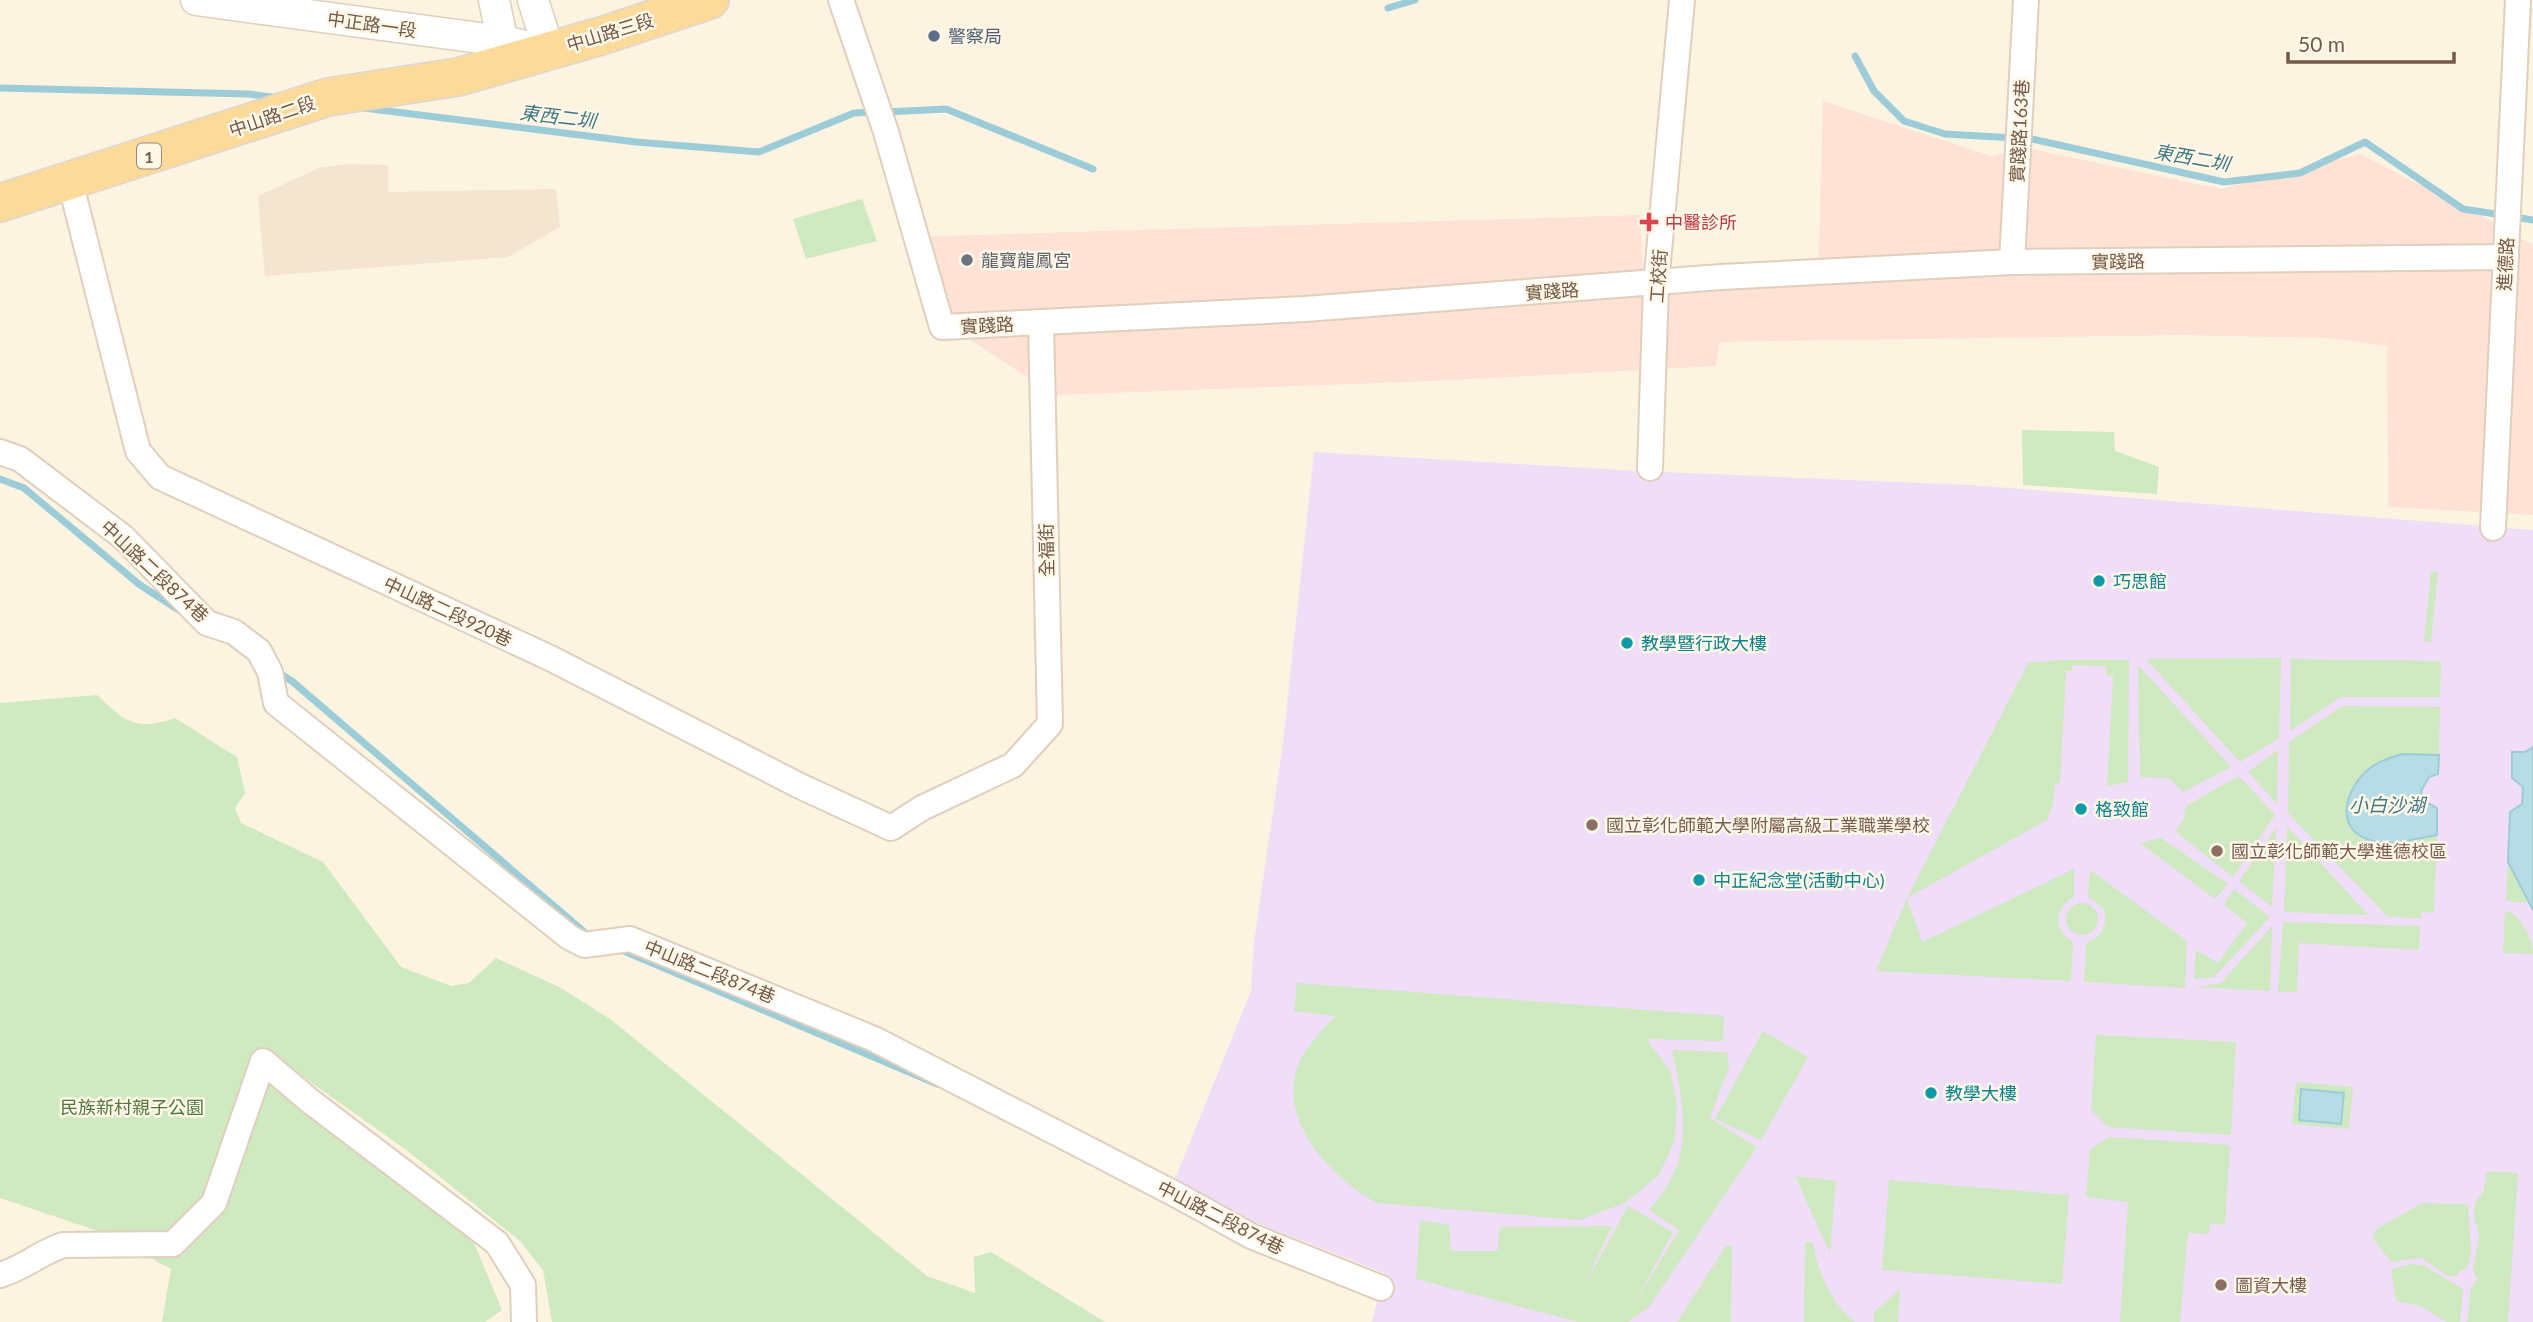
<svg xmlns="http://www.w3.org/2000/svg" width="2533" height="1322" viewBox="0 0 2533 1322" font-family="Lato,'Noto Sans TC',sans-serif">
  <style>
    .residential { fill: #f4e5d0 }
    .commercial { fill: #fde2d5 }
    .education { fill: #f0def8 }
    .green { fill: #cfe9c0 }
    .water { fill: #b6dde6; stroke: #9cccd7; stroke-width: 2 }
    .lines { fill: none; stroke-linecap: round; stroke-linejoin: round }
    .stream { stroke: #9cccd7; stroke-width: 7 }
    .minor-casing { stroke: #e0cfbd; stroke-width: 28 }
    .tertiary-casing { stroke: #e0cfbd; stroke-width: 33 }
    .primary-casing { stroke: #ddd7d3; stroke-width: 40 }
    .minor { stroke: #fff; stroke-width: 24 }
    .tertiary { stroke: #fff; stroke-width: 30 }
    .primary { stroke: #fcda99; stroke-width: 37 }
    .service-dot { fill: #5c6f8a; stroke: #fff7e7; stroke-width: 2.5 }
    .health-dot { fill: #e0444e; stroke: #fff7e7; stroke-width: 2.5 }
    .worship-dot { fill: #6b7280; stroke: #fff7e7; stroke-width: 2.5 }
    .culture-dot { fill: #0f9aa8; stroke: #fff7e7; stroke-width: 2.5 }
    .education-dot { fill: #8d6e63; stroke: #fff7e7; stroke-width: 2.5 }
    .labels { text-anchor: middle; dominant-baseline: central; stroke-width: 5; stroke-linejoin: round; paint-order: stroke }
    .shield { fill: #fff7e7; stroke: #9d8878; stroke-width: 2 }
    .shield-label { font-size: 16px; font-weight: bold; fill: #735948 }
    .street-label { font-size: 18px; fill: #735948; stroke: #fff7e7 }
    .service-label { font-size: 18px; fill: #4e5e75; stroke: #fff7e7; text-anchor: start }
    .health-label { font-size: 18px; fill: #be3a42; stroke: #fff7e7; text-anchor: start }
    .worship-label { font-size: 18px; fill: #5b616d; stroke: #fff7e7; text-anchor: start }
    .culture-label { font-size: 18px; fill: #0d838f; stroke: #fff7e7; text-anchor: start }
    .education-label { font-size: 18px; fill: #785e54; stroke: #fff7e7; text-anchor: start }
    .park-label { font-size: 18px; fill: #4f7940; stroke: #fff7e7 }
    .water-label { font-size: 19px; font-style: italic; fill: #417a87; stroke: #fff7e7 }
  </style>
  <rect width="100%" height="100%" fill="#fcf3e1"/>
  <polygon class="residential" points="348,164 388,165 388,192 556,189 560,227 508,257 265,276 258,196 319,168"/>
  <polygon class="commercial" points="1823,101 1991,156 2026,148 2221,189 2360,154 2493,222 2533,245 2533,515 2388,507 2387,346 2330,338 2181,335 1719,342 1716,366 1433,381 1054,395 934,316 907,237 1640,215 1644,294 1818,284"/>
  <polygon class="education" points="1314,452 1639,471 1970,485 2533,530 2533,1322 1372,1322 1384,1273 1171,1189 1251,991 1254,943 1283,742"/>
  <g class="green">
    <polygon points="862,199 877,241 806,259 793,219"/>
    <polygon points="2022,430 2114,432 2115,451 2159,467 2157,494 2023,485"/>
    <polygon points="2431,571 2438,572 2431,642 2424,642"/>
    <polygon points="2281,658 2279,738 2240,762 2146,659"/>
    <polygon points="2291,659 2441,661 2440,697 2341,697 2290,731"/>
    <path d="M 2060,660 L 2129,660 L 2128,782 L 2107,786 L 2113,676 L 2106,675 L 2106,666 L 2072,665 L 2072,671 L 2066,671 L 2060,783 L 2055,783 L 2053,804 L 2047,820 L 1907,898 L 1922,942 L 2074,869 L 2074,897 C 2054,907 2053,931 2073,942 L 2071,981 L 1876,971 L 1907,898 L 2028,663 Z"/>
    <polygon points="2138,665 2231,767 2183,792 2169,778 2140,777"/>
    <path d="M 97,695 C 124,721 136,732 175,718 L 237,757 L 245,793 L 235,808 L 241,823 L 323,862 L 401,967 L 451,986 L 469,983 L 496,958 L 561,988 L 610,1019 L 927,1276 L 975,1293 L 974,1257 L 991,1252 L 1105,1322 L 552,1322 L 543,1270 L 520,1241 L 409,1152 L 260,1046 L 469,1231 L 502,1310 L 485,1322 L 162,1322 L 171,1269 L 104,1233 L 0,1198 L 0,703 Z"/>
    <path d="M 2343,706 L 2440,707 L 2439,755 C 2394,754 2352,759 2346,812 L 2367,839 L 2388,842 L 2437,835 L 2434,913 L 2421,912 L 2421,919 L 2387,916 L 2288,813 L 2289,742 Z"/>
    <polygon points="2278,750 2277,804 2248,772"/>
    <polygon points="2239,776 2275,815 2233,877 2175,831 2183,821 2186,806"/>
    <polygon points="2287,826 2368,915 2284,912"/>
    <polygon points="2276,828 2272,907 2239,881"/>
    <polygon points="2161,838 2228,884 2215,899 2140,843"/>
    <polygon points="2508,862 2516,872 2528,903 2506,901"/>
    <path d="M 2090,870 L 2187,941 L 2185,988 L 2084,982 L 2086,943 C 2102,937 2109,925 2103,908 L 2088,896 Z"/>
    <polygon points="2234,889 2270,917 2214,977 2194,979 2196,950 2218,963 2247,923 2224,905"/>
    <circle cx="2082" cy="919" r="16"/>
    <path d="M 2505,911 C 2521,914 2533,940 2533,954 L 2503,953 Z"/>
    <polygon points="2283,922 2420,926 2419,950 2299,943 2297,992 2278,992"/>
    <polygon points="2272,926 2270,991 2195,987 2221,983"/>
    <path d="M 1297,983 L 1724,1016 L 1723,1041 L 1646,1039 L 1670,1070 L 1677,1103 L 1675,1140 L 1659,1175 L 1625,1203 L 1579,1220 L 1377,1203 C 1331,1178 1272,1116 1301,1059 C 1310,1043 1323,1029 1335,1016 L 1294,1011 Z"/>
    <polygon points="1763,1031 1808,1057 1761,1140 1715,1119"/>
    <polygon points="2096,1035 2236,1042 2231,1135 2108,1127 2091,1110"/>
    <path d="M 1672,1050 L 1727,1052 L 1729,1067 L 1710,1118 L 1757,1147 L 1648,1308 L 1628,1322 L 1578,1322 L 1416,1279 L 1420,1220 L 1449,1225 L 1451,1251 L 1497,1251 L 1500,1227 L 1612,1226 L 1583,1288 L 1628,1206 L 1673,1232 L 1631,1310 L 1679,1230 L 1649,1210 C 1696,1159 1685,1113 1672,1050 Z"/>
    <polygon points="2296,1082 2353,1087 2349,1129 2292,1124"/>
    <polygon points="2108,1137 2230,1145 2225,1225 2210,1223 2209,1234 2188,1233 2180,1322 2120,1322 2128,1202 2086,1197 2090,1150"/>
    <polygon points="2487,1171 2518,1173 2508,1322 2467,1322 2471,1288 2477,1280 2473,1270 2479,1236 2474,1217 2475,1203 2484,1191"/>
    <polygon points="1795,1176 1836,1181 1830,1253"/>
    <polygon points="1889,1180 2069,1195 2062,1284 1882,1270"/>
    <polygon points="2422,1203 2468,1204 2471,1250 2468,1268 2459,1271 2456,1277 2446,1275 2421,1258 2391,1262 2372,1237 2378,1228"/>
    <path d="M 1805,1242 L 1813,1243 C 1817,1271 1832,1305 1855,1322 L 1804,1322 Z"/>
    <polygon points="1732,1245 1731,1322 1677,1322 1726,1246"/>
    <polygon points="2411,1264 2423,1265 2463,1289 2460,1322 2446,1322 2421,1306 2396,1301 2391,1269"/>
    <polygon points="1900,1289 1898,1322 1874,1322 1874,1312"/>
  </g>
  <g class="water">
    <polygon points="2533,747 2533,910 2508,862 2510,812 2522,804 2523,787 2512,778 2512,752 2525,752"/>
    <path d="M 2403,754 L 2439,755 L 2438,774 L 2429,777 L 2421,791 L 2424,801 L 2437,808 L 2437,835 C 2415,839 2389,847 2367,839 C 2333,827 2347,786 2369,769 C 2378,761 2392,757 2403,754 Z"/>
    <polygon points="2301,1089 2344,1093 2341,1124 2299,1120"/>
  </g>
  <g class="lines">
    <g class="stream">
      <polyline points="1388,8 1415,0"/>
      <polyline points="1855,56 1874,91 1904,121 1945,134 2032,139 2224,182 2300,173 2365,142 2463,209 2502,215"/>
      <polyline points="0,88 248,94 279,98"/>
      <polyline points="364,108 636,142 759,152 854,113 874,112"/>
      <polyline points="886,112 946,109 1093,169"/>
      <polyline points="2514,217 2533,220"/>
      <polyline points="0,479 24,488 140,585 182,612"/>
      <polyline points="275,670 293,682 589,936"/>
      <polyline points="619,949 937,1084"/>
    </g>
    <defs>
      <g id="minor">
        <polyline points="841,0 886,132 942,327 1305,309 1721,277 2012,262 2506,257"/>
        <polyline points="70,181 138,451 160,477 550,658 800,786 891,828 922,808 1013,765 1050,724 1041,322"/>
        <polyline points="2012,262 2026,0"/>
        <polyline points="0,452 20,459 123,537 207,623 234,632 259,651 270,672 276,703 569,937 584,945 630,939 874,1039 1177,1195 1251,1236 1381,1288"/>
        <polyline points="1650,468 1656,284 1682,0"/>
        <polyline points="2493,528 2518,0"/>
        <path d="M 0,1275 C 26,1267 39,1253 63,1245 L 173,1244 L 214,1203 L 263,1061 L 310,1101 L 497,1243 L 523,1285 L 524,1322"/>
      </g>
      <g id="tertiary">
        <polyline points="196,0 502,41 549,51 533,0"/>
        <polyline points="494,0 506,58"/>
      </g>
      <polyline id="primary" points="0,203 328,97 458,77 601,36 710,0"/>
    </defs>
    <use href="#minor" class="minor-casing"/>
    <use href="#tertiary" class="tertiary-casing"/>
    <use href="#primary" class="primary-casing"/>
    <use href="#minor" class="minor"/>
    <use href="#tertiary" class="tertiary"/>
    <use href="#primary" class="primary"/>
  </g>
  <circle class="service-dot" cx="934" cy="36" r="7"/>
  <path class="health-dot" d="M1645.5 211.5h7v7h7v7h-7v7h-7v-7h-7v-7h7z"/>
  <circle class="worship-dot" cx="967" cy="260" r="7"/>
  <g class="culture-dot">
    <circle cx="2099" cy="581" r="7"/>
    <circle cx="1627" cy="643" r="7"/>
    <circle cx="2081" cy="809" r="7"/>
    <circle cx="1699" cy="880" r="7"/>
    <circle cx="1931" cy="1093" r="7"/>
  </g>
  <g class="education-dot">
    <circle cx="1592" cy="825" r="7"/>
    <circle cx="2217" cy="851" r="7"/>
    <circle cx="2221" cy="1285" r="7"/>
  </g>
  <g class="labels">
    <rect class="shield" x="137" y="143.5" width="24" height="25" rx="5"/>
    <g class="shield-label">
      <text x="149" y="156">1</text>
    </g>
    <g class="street-label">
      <text transform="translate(372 24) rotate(8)">中正路一段</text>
      <text transform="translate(610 32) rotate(-17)">中山路三段</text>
      <text transform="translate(272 116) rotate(-19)">中山路二段</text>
      <text transform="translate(2019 131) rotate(-87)">實踐路163巷</text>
      <text transform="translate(2118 261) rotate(-1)">實踐路</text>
      <text transform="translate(2505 264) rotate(-87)">進德路</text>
      <text transform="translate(1658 276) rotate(-86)">工校街</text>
      <text transform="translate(1552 291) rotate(-4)">實踐路</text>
      <text transform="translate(987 325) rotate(-3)">實踐路</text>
      <text transform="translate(1046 550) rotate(-91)">全福街</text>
      <text transform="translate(155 571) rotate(43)">中山路二段874巷</text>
      <text transform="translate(448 611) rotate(25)">中山路二段920巷</text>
      <text transform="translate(710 971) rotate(22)">中山路二段874巷</text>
      <text transform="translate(1221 1217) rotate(27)">中山路二段874巷</text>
    </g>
    <g class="service-label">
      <text x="948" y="36">警察局</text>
    </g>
    <g class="health-label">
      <text x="1665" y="222">中醫診所</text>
    </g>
    <g class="worship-label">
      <text x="981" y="260">龍寶龍鳳宮</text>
    </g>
    <g class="culture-label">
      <text x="2113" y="581">巧思館</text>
      <text x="1641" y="643">教學暨行政大樓</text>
      <text x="2095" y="809">格致館</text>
      <text x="1713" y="880">中正紀念堂(活動中心)</text>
      <text x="1945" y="1093">教學大樓</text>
    </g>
    <g class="education-label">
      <text x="1606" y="825">國立彰化師範大學附屬高級工業職業學校</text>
      <text x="2231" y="851">國立彰化師範大學進德校區</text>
      <text x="2235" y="1285">圖資大樓</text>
    </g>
    <g class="park-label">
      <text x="132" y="1107">民族新村親子公園</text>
    </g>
    <g class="water-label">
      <text transform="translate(558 116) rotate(7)">東西二圳</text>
      <text transform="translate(2192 157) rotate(10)">東西二圳</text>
      <text x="2387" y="804">小白沙湖</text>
    </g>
  </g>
  <path d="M2288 52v10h166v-10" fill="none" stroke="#735948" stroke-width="3.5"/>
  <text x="2298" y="52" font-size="21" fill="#735948" stroke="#fff7e7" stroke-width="5" paint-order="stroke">50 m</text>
</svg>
